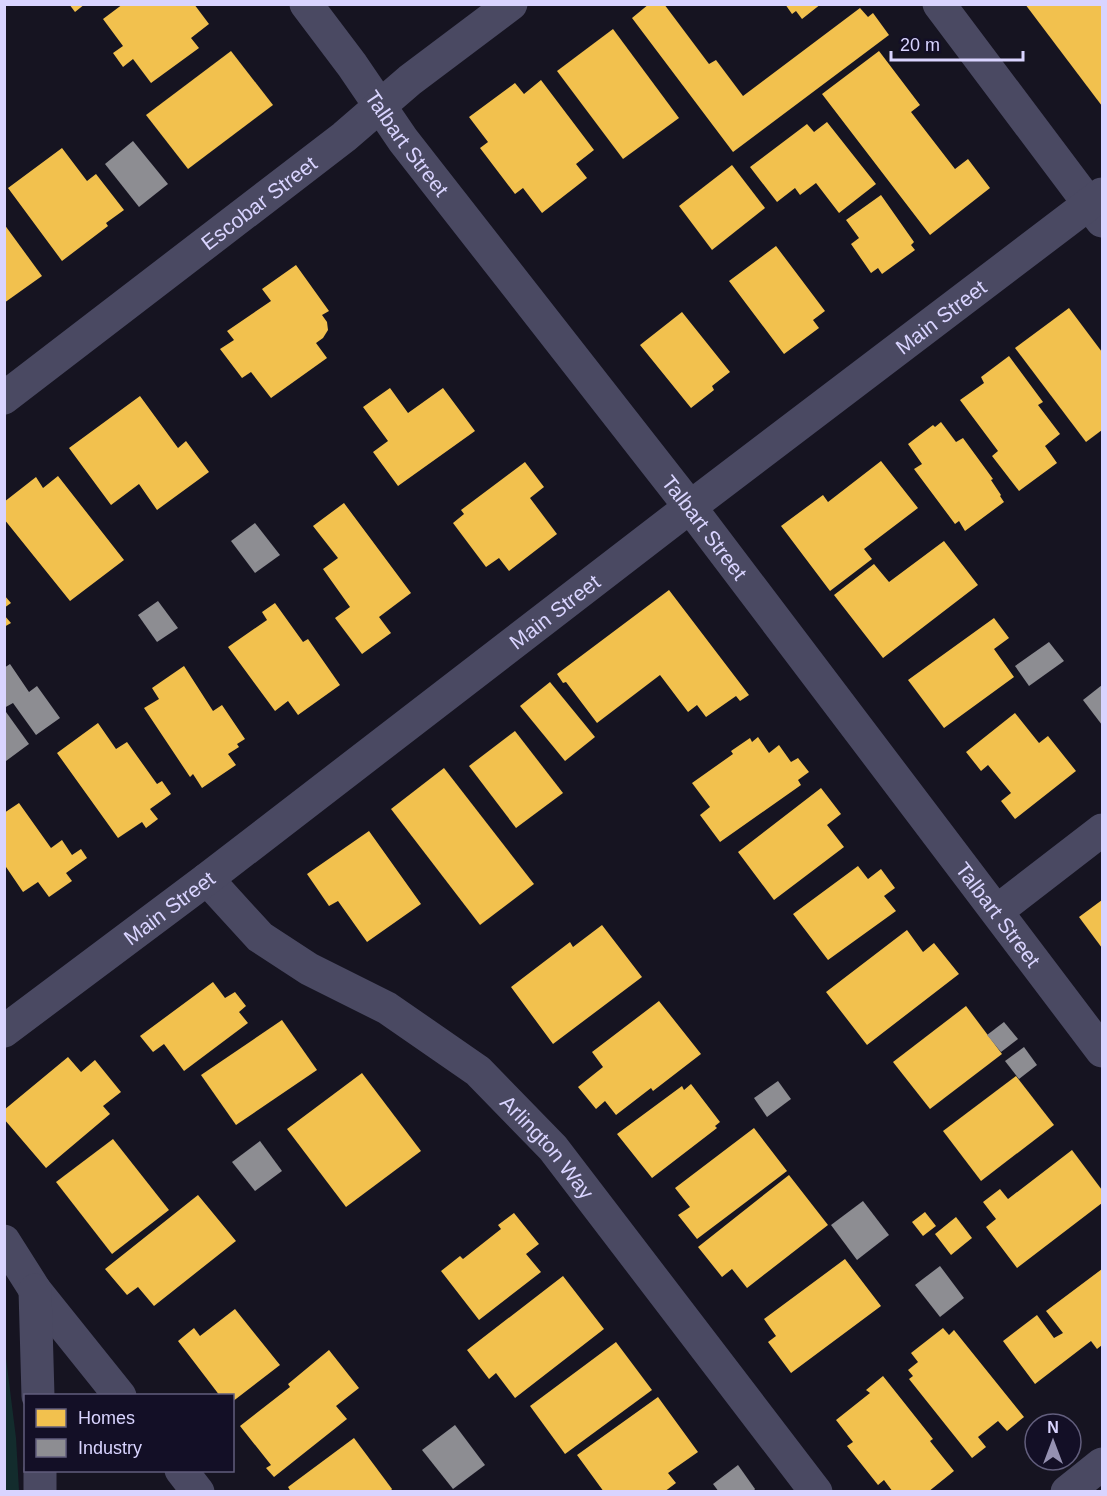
<svg xmlns="http://www.w3.org/2000/svg" width="1107" height="1496" viewBox="0 0 1107 1496" font-family="Helvetica,sans-serif">
  <style>
    .green { fill: #132c2d }
    .homes { fill: #f2c14e }
    .industry { fill: #8d8d92 }
    .lines { fill: none; stroke-linecap: round; stroke-linejoin: round }
    .minor { stroke: #4a4962; stroke-width: 33 }
    .labels { text-anchor: middle; dominant-baseline: central; stroke-width: 6; stroke-linejoin: round; paint-order: stroke }
    .street-label { font-size: 21px; fill: #d9d4ff; stroke: #130f26 }
  </style>
  <rect width="100%" height="100%" fill="#161421"/>
  <polygon class="green" points="4,1342 16,1438 19,1491 5,1491"/>
  <g class="homes">
    <polygon points="69,4 85,4 75,12"/>
    <polygon points="123,4 194,4 209,24 191,38 199,48 151,83 133,59 123,67 113,53 123,46 103,19"/>
    <polygon points="649,4 664,4 709,64 716,60 743,96 860,8 868,17 873,13 889,35 733,152 632,18"/>
    <polygon points="785,4 821,4 802,19 796,11 792,14"/>
    <polygon points="1025,4 1102,4 1102,106"/>
    <polygon points="613,29 679,118 623,159 557,71"/>
    <polygon points="231,51 273,105 188,169 146,115"/>
    <polygon points="879,51 920,105 911,112 955,169 968,159 990,188 930,235 822,94"/>
    <polygon points="541,80 594,150 576,164 587,178 542,213 523,188 515,194 480,148 488,142 469,117 515,83 524,94"/>
    <polygon points="827,122 876,184 839,213 816,183 800,195 795,188 777,202 750,167 807,124 814,132"/>
    <polygon points="62,148 87,181 96,174 124,210 106,223 108,226 62,261 8,188"/>
    <polygon points="732,165 765,208 712,250 679,206"/>
    <polygon points="881,195 914,242 911,245 915,250 882,274 878,268 871,273 851,244 859,238 846,220"/>
    <polygon points="4,224 42,276 4,303"/>
    <polygon points="776,246 825,311 813,320 819,328 784,354 729,281"/>
    <polygon points="296,265 329,311 322,315 327,322 328,330 323,338 316,343 327,358 271,398 251,372 242,378 220,349 234,340 227,331 271,301 262,289"/>
    <polygon points="1069,308 1102,352 1102,430 1086,442 1015,348"/>
    <polygon points="682,312 730,372 712,386 714,390 691,408 640,345"/>
    <polygon points="1009,356 1043,402 1038,405 1060,434 1045,446 1057,463 1019,491 992,456 998,451 960,400 984,383 981,377"/>
    <polygon points="390,388 408,413 443,388 475,431 398,486 373,452 388,441 363,407"/>
    <polygon points="140,396 178,448 186,441 209,472 157,510 139,484 111,505 69,448"/>
    <polygon points="941,422 956,442 963,438 993,479 991,480 1001,495 1000,496 1004,502 965,531 959,521 955,524 914,469 922,464 908,444 933,425 935,427"/>
    <polygon points="881,461 918,508 864,549 872,559 830,591 781,526 823,495 828,502"/>
    <polygon points="525,462 544,487 530,498 557,534 509,571 499,558 486,567 453,523 464,514 461,510"/>
    <polygon points="58,476 124,560 70,601 4,519 4,502 36,477 43,488"/>
    <polygon points="344,503 411,593 379,617 391,633 362,654 335,618 350,607 323,569 338,558 313,526"/>
    <polygon points="944,541 978,585 883,658 834,595 874,564 889,582"/>
    <polygon points="669,590 749,695 740,701 736,696 706,717 697,705 688,712 660,675 597,723 566,682 563,683 557,674"/>
    <polygon points="4,595 11,603 4,608"/>
    <polygon points="275,603 303,642 308,639 340,685 298,715 288,701 275,711 228,647 267,620 262,612"/>
    <polygon points="4,615 11,623 4,627"/>
    <polygon points="994,618 1009,638 994,649 1014,677 944,728 908,680"/>
    <polygon points="184,666 213,711 222,705 245,739 237,744 239,747 228,754 236,765 202,788 193,774 190,777 144,708 159,699 152,688"/>
    <polygon points="550,682 595,737 565,761 520,706"/>
    <polygon points="1015,713 1039,743 1048,736 1076,771 1015,819 1001,801 1011,793 988,765 981,771 966,752"/>
    <polygon points="98,723 116,749 127,742 157,784 162,781 171,794 150,809 158,819 146,828 142,822 118,838 57,753"/>
    <polygon points="515,731 563,793 516,828 469,766"/>
    <polygon points="758,737 769,753 779,745 791,762 798,758 809,772 798,780 801,785 720,842 700,815 710,807 692,783 733,754 731,751 750,738 752,742"/>
    <polygon points="444,768 534,884 480,925 391,809"/>
    <polygon points="821,788 841,814 827,825 844,847 774,900 738,852"/>
    <polygon points="19,803 51,848 62,840 72,855 81,849 87,858 66,873 72,881 49,897 38,882 23,892 4,864 4,813"/>
    <polygon points="369,831 421,904 367,942 338,901 329,906 307,874"/>
    <polygon points="858,866 868,879 881,869 895,888 884,896 896,911 828,960 793,914"/>
    <polygon points="1102,900 1102,948 1079,917"/>
    <polygon points="602,925 642,977 553,1044 511,987 570,942 573,947"/>
    <polygon points="907,930 923,952 934,943 959,974 867,1045 826,992"/>
    <polygon points="213,982 225,998 235,992 246,1006 239,1012 248,1023 184,1071 164,1044 153,1052 140,1036"/>
    <polygon points="659,1001 701,1054 653,1091 651,1088 616,1115 605,1101 596,1109 578,1087 603,1067 592,1052"/>
    <polygon points="966,1006 1002,1054 930,1109 893,1062"/>
    <polygon points="282,1020 317,1070 236,1125 201,1075"/>
    <polygon points="68,1057 81,1072 95,1060 121,1092 103,1106 110,1114 46,1168 4,1119 4,1110"/>
    <polygon points="362,1073 421,1151 346,1207 287,1129"/>
    <polygon points="1016,1076 1054,1125 981,1181 943,1131"/>
    <polygon points="691,1084 720,1122 715,1126 717,1128 652,1178 617,1134 682,1086 684,1090"/>
    <polygon points="754,1128 787,1171 697,1239 678,1215 690,1207 675,1188"/>
    <polygon points="113,1139 169,1210 112,1254 56,1182"/>
    <polygon points="1072,1150 1102,1190 1102,1203 1017,1268 986,1227 996,1219 983,1202 1000,1189 1008,1199"/>
    <polygon points="789,1175 828,1225 747,1288 732,1269 722,1277 698,1247"/>
    <polygon points="198,1195 236,1241 154,1306 138,1287 127,1295 105,1269"/>
    <polygon points="925,1212 936,1226 923,1236 912,1222"/>
    <polygon points="514,1213 539,1244 526,1254 541,1272 479,1320 441,1271 460,1256 463,1259 501,1229 498,1225"/>
    <polygon points="956,1217 972,1238 951,1255 935,1234"/>
    <polygon points="845,1259 881,1306 791,1373 768,1342 776,1336 764,1319"/>
    <polygon points="1102,1269 1102,1345 1097,1349 1091,1341 1035,1384 1003,1341 1037,1315 1054,1338 1063,1333 1046,1311"/>
    <polygon points="563,1276 604,1329 515,1398 496,1373 489,1379 467,1350"/>
    <polygon points="235,1309 280,1365 232,1402 232,1396 220,1396 178,1341 194,1328 200,1336"/>
    <polygon points="943,1328 949,1335 954,1330 1024,1417 1007,1431 998,1421 978,1437 986,1447 972,1458 909,1379 913,1376 908,1370 918,1362 911,1353"/>
    <polygon points="616,1342 652,1390 565,1454 530,1406"/>
    <polygon points="329,1350 359,1388 336,1406 347,1419 274,1477 266,1468 271,1465 240,1426 290,1387 288,1384"/>
    <polygon points="883,1376 933,1439 930,1441 954,1471 928,1492 893,1492 884,1480 878,1485 847,1446 853,1442 836,1420 870,1393 866,1390"/>
    <polygon points="658,1397 698,1452 668,1473 676,1483 664,1492 604,1492 577,1455"/>
    <polygon points="354,1438 392,1489 390,1492 291,1492 288,1487"/>
  </g>
  <g class="industry">
    <polygon points="133,141 168,184 139,207 105,164"/>
    <polygon points="255,523 280,555 255,573 231,541"/>
    <polygon points="158,601 178,628 157,642 138,615"/>
    <polygon points="1049,642 1064,661 1029,686 1015,666"/>
    <polygon points="10,664 29,692 37,686 60,718 36,735 13,703 4,708 4,668"/>
    <polygon points="1102,685 1102,725 1083,700"/>
    <polygon points="6,712 29,744 6,761 4,714"/>
    <polygon points="1004,1022 1018,1039 1001,1052 987,1035"/>
    <polygon points="1024,1047 1037,1065 1019,1079 1005,1061"/>
    <polygon points="778,1081 791,1099 767,1117 754,1098"/>
    <polygon points="260,1141 282,1171 255,1191 232,1162"/>
    <polygon points="863,1201 889,1235 857,1260 831,1225"/>
    <polygon points="940,1266 964,1298 940,1317 915,1285"/>
    <polygon points="455,1425 485,1465 453,1489 422,1450"/>
    <polygon points="738,1465 755,1489 753,1492 719,1492 713,1484"/>
  </g>
  <g class="lines">
    <g class="minor">
      <path id="s1" d="M 306,4 L 352,65 L 403,140 L 690,507 L 1102,1051"/>
      <polyline points="939,4 1102,221"/>
      <path id="s2" d="M 4,398 L 344,137 L 410,80 L 511,4"/>
      <path id="s3" d="M 207,879 L 260,937 L 309,969 L 387,1008 L 478,1071 L 553,1148 L 816,1492"/>
      <polyline points="997,911 1102,830"/>
      <path id="s4" d="M 4,1031 L 207,879 L 690,507 L 1102,194"/>
      <polyline points="4,1241 35,1290 120,1396"/>
      <polyline points="35,1290 38,1396"/>
      <polyline points="40,1470 40,1492"/>
      <polyline points="181,1470 198,1492"/>
      <polyline points="1067,1492 1102,1464"/>
    </g>
  </g>
  <g class="labels">
    <g class="street-label">
      <text stroke="none"><textPath href="#s1" startOffset="172">Talbart Street</textPath></text>
      <text stroke="none"><textPath href="#s2" startOffset="321">Escobar Street</textPath></text>
      <text stroke="none"><textPath href="#s4" startOffset="1178">Main Street</textPath></text>
      <text stroke="none"><textPath href="#s1" startOffset="658">Talbart Street</textPath></text>
      <text stroke="none"><textPath href="#s4" startOffset="692">Main Street</textPath></text>
      <text stroke="none"><textPath href="#s4" startOffset="206">Main Street</textPath></text>
      <text stroke="none"><textPath href="#s1" startOffset="1144">Talbart Street</textPath></text>
      <text stroke="none"><textPath href="#s3" startOffset="438">Arlington Way</textPath></text>
    </g>
  </g>
  <rect width="1107" height="1496" fill="none" stroke="#d9d4ff" stroke-width="12"/>
  <rect x="24" y="1394" width="210" height="78" fill="#130f26" stroke="#625e7d" stroke-width="1.5"/>
  <rect x="36" y="1409" width="30" height="18" fill="#f2c14e" stroke="#625e7d" stroke-width="1.5"/>
  <text x="78" y="1424" font-size="18" fill="#d9d4ff">Homes</text>
  <rect x="36" y="1439" width="30" height="18" fill="#8d8d92" stroke="#625e7d" stroke-width="1.5"/>
  <text x="78" y="1454" font-size="18" fill="#d9d4ff">Industry</text>
  <g transform="translate(1053 1442)"><circle r="28" fill="#130f26" stroke="#625e7d" stroke-width="1.5"/>
  <path d="M0-4.5L10 22L0 15L-10 22Z" fill="#9591b1"/>
  <text y="-9" font-size="16" font-weight="bold" text-anchor="middle" fill="#d9d4ff">N</text>
  </g>
  <path d="M891 51v9h132v-9" fill="none" stroke="#d9d4ff" stroke-width="3"/>
  <text x="900" y="51" font-size="18" fill="#d9d4ff" stroke="#130f26" stroke-width="4.5" paint-order="stroke">20 m</text>
</svg>
